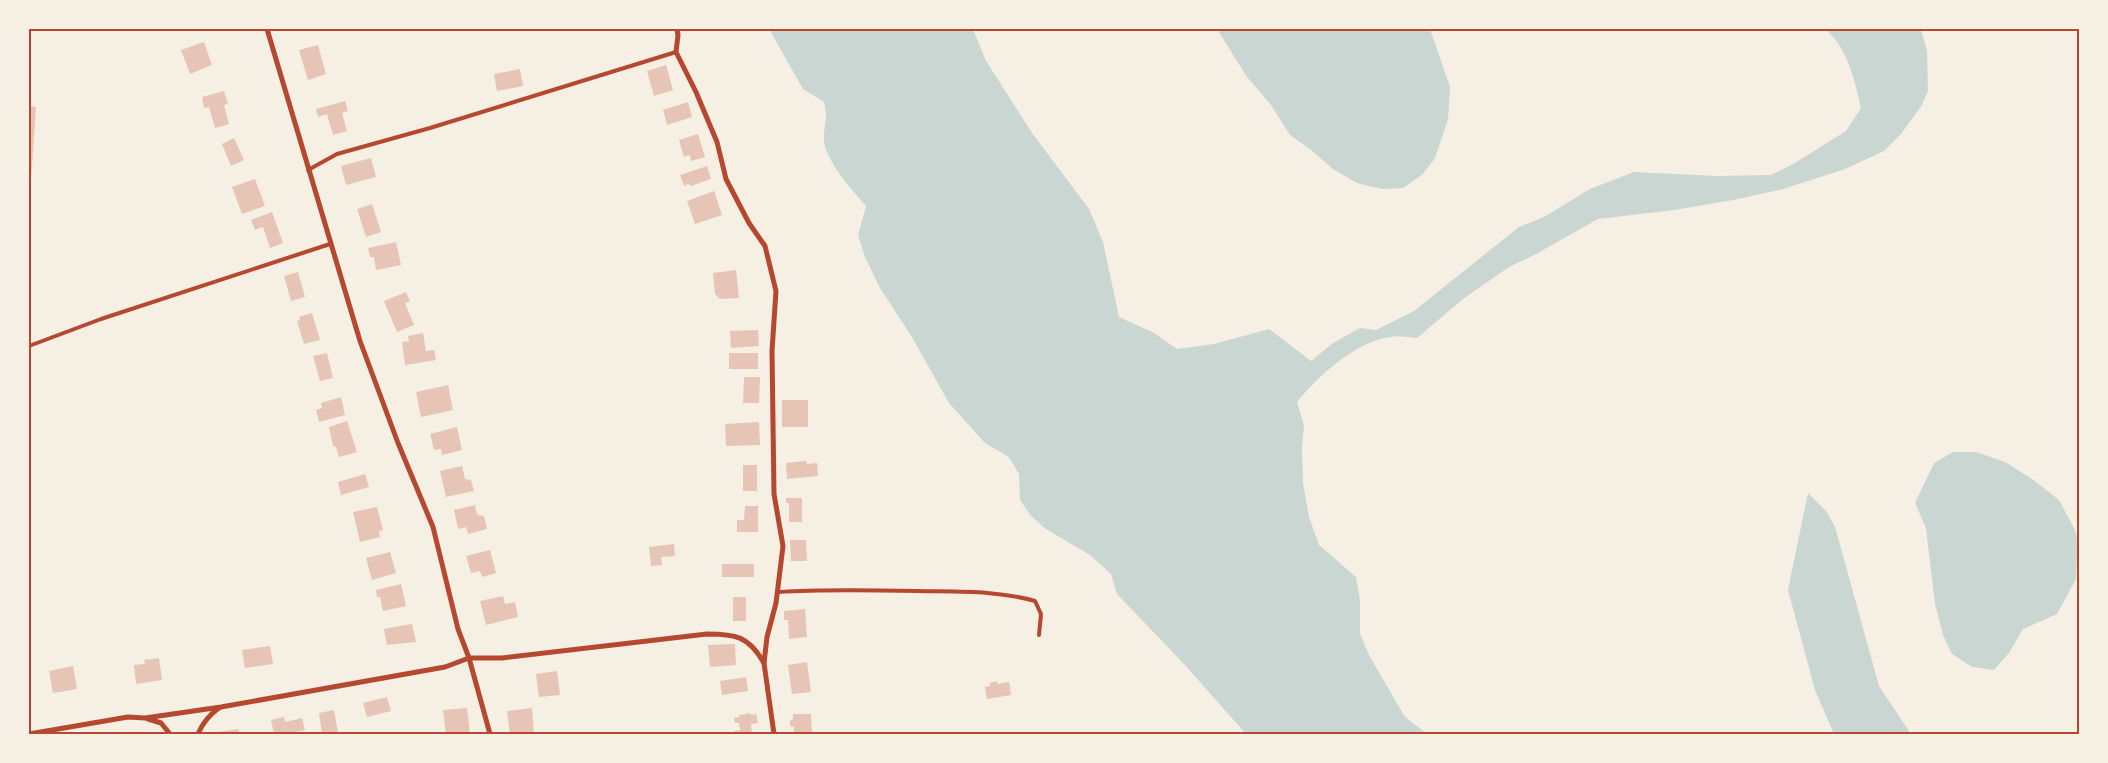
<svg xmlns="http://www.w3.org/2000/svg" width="2108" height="763" viewBox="0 0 2108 763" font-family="'Source Sans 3',sans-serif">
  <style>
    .water { fill: #c9d6d2 }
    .building { fill: #e6c5b7 }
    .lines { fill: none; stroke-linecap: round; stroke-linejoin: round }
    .service { stroke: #b5482f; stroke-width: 4 }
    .minor { stroke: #b5482f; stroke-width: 5 }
    .neatline { fill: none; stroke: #b5482f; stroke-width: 2 }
  </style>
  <rect width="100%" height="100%" fill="#f6efe4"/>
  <g class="water">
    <path d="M 769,29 L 973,29 L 986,61 L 1032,133 L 1089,209 L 1103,242 L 1119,317 L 1154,333 L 1177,349 L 1214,344 L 1269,329 L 1311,361 L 1333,343 L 1360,328 L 1376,330 L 1414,311 L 1519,227 L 1544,217 L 1590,189 L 1634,172 L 1717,176 L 1771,175 L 1795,163 L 1846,131 L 1861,108 C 1855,81 1847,46 1825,29 L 1921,29 L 1927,51 L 1928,91 L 1922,105 L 1901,134 L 1884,151 L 1845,169 L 1783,189 L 1733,200 L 1674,210 L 1598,219 L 1534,255 L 1509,267 L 1463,299 L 1417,338 C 1408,337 1398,336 1390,337 C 1355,342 1318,376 1297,402 L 1304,426 L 1302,447 L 1303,483 L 1309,517 L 1319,545 L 1356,577 L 1360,600 L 1360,634 L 1370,657 L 1405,717 L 1427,734 L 1246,734 L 1185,665 L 1117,594 L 1111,574 L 1090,555 L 1046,529 L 1031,516 L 1020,500 L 1019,474 L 1009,457 L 985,443 L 949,403 L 912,337 L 880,288 L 865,257 L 858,235 L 866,206 C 852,190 826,161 824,141 C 823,126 829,120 824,102 L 803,89 Z"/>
    <polygon points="1217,29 1430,29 1450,87 1448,119 1435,158 1423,174 1403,188 1382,189 1357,183 1333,169 1310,149 1290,135 1271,105 1247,77"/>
    <polygon points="1953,452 1976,452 2005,462 2032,479 2059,500 2075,530 2078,542 2076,579 2057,614 2023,629 2009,653 1994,670 1972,667 1952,654 1943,635 1935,604 1926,528 1915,503 1934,463"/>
    <polygon points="1808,493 1826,511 1835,527 1879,686 1911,734 1834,734 1815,690 1788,590"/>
  </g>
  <g class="building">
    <polygon points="204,42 212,65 190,74 181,50"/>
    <polygon points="318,45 326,74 308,80 299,50"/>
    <polygon points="666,65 673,90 654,96 647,71"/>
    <polygon points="520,69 523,86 497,91 494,74"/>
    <polygon points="224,91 228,104 224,105 229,124 215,128 209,107 204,108 202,97"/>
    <polygon points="345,101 348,111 342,113 347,131 333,135 327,114 318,117 316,109"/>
    <polygon points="688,102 692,117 667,125 663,110"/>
    <polygon points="29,106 36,107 31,181 29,181"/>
    <polygon points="698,134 705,157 691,161 690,155 684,157 679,140"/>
    <polygon points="234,138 244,160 231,166 222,144"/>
    <polygon points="371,158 376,177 346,185 341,166"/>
    <polygon points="707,166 711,179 691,186 688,184 684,186 680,175"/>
    <polygon points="255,179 265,206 242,214 232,187"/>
    <polygon points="714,191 722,215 695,224 687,201"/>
    <polygon points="372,204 381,232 366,237 357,209"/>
    <polygon points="272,212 283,243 270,248 263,227 255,230 251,220"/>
    <polygon points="396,242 401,265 376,270 374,257 370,257 368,248"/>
    <polygon points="736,270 739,298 720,299 715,294 713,273"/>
    <polygon points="298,272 305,297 291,301 284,276"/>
    <polygon points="406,292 410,301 405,303 414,325 397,332 384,301"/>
    <polygon points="312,313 320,340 304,344 297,321 300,320 299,317"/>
    <polygon points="758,330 759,346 731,348 730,331"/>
    <polygon points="423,333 426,351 434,350 436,360 405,365 402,342 409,341 408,336"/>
    <polygon points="327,353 333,378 320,381 313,356"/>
    <rect x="729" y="353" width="29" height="16"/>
    <polygon points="744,377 760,377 759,403 743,403"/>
    <polygon points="448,385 453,410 421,417 416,392"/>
    <polygon points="341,397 345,415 319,422 316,410 322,408 321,403"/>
    <rect x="782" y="400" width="26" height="27"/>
    <polygon points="347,421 357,452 339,457 336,447 333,446 329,427"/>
    <polygon points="759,422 760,445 726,446 725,424"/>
    <polygon points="457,427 462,450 442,455 441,449 434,450 430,434"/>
    <polygon points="806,461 807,464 817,463 818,476 787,479 786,463"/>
    <rect x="743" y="465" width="14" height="26"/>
    <polygon points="462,466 465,479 471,480 474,491 446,497 440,471"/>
    <polygon points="365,474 369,487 341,495 338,482"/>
    <polygon points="786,498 802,498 802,522 789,522 789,503 786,503"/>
    <polygon points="475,505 477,515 484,516 487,529 468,534 466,527 458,529 454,510"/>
    <polygon points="745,506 758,506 758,532 737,532 737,520 744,520"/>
    <polygon points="377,507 383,530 379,531 380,537 360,542 353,512"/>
    <polygon points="790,540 806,540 807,561 791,561"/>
    <polygon points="674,544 675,556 661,557 662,565 651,566 649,547"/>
    <polygon points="490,550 496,573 482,577 480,571 471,573 466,556"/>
    <polygon points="390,552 396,573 372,580 366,558"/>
    <rect x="722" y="564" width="32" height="13"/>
    <polygon points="401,584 406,606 383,611 380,597 377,597 376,590"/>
    <polygon points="503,596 505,604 515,602 518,617 486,625 480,601"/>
    <rect x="733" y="597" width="13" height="24"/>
    <polygon points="805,609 807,637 789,639 788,620 784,620 784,611"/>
    <polygon points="412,624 416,642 387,645 384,629"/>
    <polygon points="735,644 736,665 710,667 708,645"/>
    <polygon points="270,646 273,664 245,668 242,650"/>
    <polygon points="159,658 162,680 136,684 134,665 145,664 144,660"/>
    <polygon points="807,662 811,692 792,694 788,665"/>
    <polygon points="73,666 77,689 53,693 49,671"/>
    <polygon points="557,671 560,695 539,697 536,674"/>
    <polygon points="746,677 748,691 722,695 720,681"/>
    <polygon points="997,681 997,684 1009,682 1011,695 987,699 985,687 990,686 990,683"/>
    <polygon points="387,697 391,711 367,717 363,703"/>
    <polygon points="467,708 470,734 446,734 443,710"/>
    <polygon points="532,708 534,734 510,734 507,711"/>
    <polygon points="334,710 338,733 322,734 319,713"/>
    <polygon points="750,713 751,715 756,714 758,723 751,724 752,734 734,734 734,731 740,730 739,723 735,723 734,718 739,717 739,715"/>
    <polygon points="793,714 811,714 812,734 794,734 794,727 790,726 790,721 793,719"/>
    <polygon points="284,717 285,722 302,718 305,730 286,734 274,734 271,720"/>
    <polygon points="239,729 239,734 210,734 210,733"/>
  </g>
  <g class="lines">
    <g class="service">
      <polyline points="308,170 337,154 430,128 676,52"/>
      <polyline points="29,346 101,319 330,244"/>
      <path d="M 778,592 C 824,589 870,590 916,591 C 957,592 996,590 1035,601 L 1041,614 L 1039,635"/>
    </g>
    <g class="minor">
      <polyline points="267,29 360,341 398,443 433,527 458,629 469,658 490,734"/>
      <polyline points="677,29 678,35 676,52 696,92 717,142 726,179 749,223 765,246 776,291 772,351 774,494 783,546 776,603 767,637 764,663 774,734"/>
      <polyline points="148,719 161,723 170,734"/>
      <path d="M 29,734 L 128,717 L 145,718 L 221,707 L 445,667 L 469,658 L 502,658 L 707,634 C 735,634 749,636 764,663"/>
      <path d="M 198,734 C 203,722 209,715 219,708"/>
    </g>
  </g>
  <rect width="2108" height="763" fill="none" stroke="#f6efe4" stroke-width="60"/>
  <rect x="30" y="30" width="2048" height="703" class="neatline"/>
</svg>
